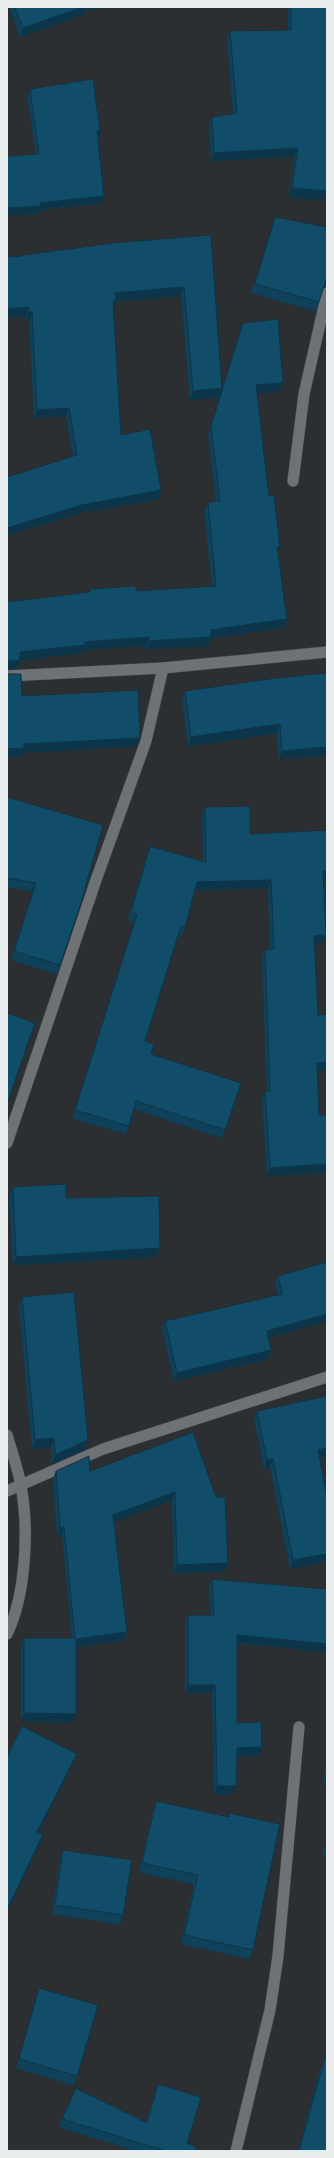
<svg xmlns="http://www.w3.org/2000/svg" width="334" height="2158" viewBox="0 0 334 2158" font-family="Inter,sans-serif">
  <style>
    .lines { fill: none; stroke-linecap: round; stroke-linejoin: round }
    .minor-casing { stroke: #474a4c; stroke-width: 12 }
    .minor { stroke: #6e7275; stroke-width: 11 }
    .wall { fill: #0f415a }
    .shaded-wall { fill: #0c354a }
    .building { fill: #114c69; stroke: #0c354a }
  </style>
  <rect width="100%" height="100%" fill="#2b2f31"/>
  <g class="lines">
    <defs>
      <g id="minor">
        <polyline points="293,481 304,394 327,293"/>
        <polyline points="7,676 163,668 327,652"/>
        <polyline points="7,1143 96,880 146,741 163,668"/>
        <path d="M 7,1435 C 12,1452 18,1469 21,1486 C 29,1529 26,1595 7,1634"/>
        <polyline points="7,1491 103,1449 327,1377"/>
        <polyline points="236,2151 270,2010 278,1956 299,1727"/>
      </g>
    </defs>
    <use href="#minor" class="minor-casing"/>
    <use href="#minor" class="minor"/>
  </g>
  <g class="wall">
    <polygon points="9,7 104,7 99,9 85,10 84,14 20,37"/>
    <polygon points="289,7 327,7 327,200 289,197 295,156 211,161 209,125 212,117 233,114 227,39 230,31 288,30 288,10"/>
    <polygon points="30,89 98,138 104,196 101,203 39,210 38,213 7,215 7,156 36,154 27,96"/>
    <polygon points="275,217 319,302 316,311 251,293"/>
    <polygon points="211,235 222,388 243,323 280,391 257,393 269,496 287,619 284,627 211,638 208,646 146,649 146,645 83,650 82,653 20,660 17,668 7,669 7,602 89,593 90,589 136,591 212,586 204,511 208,502 216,501 208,434 221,393 219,397 190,400 181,296 115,301 113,307 121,435 161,490 158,499 79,513 7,535 8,537 7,541 7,477 73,456 66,416 34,418 29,320 26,320 26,316 21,256 22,255"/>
    <polygon points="327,673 327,755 279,759 276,733 188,746 182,700 185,691"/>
    <polygon points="7,797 80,906 57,974 11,960 33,891 7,887"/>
    <polygon points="205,807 324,878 326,935 323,943 315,943 317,1070 319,1115 327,1115 327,1172 267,1176 262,1099 265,1091 267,1091 262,958 265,949 270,949 268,888 195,890 185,927 182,935 179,934 145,1041 151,1054 241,1083 222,1138 134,1109 126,1134 72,1118 134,922 128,920 147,854 150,846 203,861 202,815"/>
    <polygon points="13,1187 66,1198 160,1248 156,1257 13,1265 9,1196"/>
    <polygon points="327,1262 268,1338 268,1359 174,1381 162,1329 165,1321 278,1295 275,1284 278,1276"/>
    <polygon points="22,1297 85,1449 52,1464 51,1447 32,1449 19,1306"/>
    <polygon points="327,1396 327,1456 320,1458 327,1498 327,1561 290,1569 270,1467 264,1469 254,1419 257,1411"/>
    <polygon points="193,1432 228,1563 225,1571 174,1573 172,1500 114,1521 127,1632 124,1640 76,1646 76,1714 73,1722 21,1721 21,1645 24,1638 72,1638 62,1535 57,1536 53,1478 56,1471 90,1471"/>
    <polygon points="212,1579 327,1652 237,1643 237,1723 262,1747 259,1755 237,1756 236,1786 234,1793 214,1794 212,1693 185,1693 185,1623 188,1615 211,1615 209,1586"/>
    <polygon points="327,1753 327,1786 323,1786"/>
    <polygon points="156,1801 228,1817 229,1813 253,1950 250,1959 181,1944 194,1884 139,1872 153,1810"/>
    <polygon points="327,1837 327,1856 322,1854"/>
    <polygon points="63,1850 123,1915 120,1924 52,1914 60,1859"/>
    <polygon points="39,1988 77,2076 74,2085 16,2068 36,1997"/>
    <polygon points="327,2050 327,2151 298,2151 317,2080"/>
    <polygon points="158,2084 187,2143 196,2151 137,2151 59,2127 62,2119 146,2122"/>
  </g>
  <g class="shaded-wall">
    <polygon points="83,7 104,7 99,9 85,10 84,14 20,37 23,28"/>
    <polygon points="97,131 100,131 98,138"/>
    <polygon points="298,148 295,156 211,161 214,153"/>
    <polygon points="292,188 327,191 327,200 289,197"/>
    <polygon points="104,196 101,203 39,210 38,213 7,215 7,208 40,203"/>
    <polygon points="184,287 181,296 115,301 113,309 110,309 115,293"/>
    <polygon points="29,307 26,316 7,317 7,309"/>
    <polygon points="29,312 32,312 29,320 26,320"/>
    <polygon points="283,383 280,391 253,394 256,385"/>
    <polygon points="222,388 219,397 190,400 193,391"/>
    <polygon points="69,408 66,416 34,418 37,410"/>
    <polygon points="161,490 158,499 79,513 7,535 7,528 82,505"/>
    <polygon points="287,619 284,627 211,638 208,646 146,649 149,641 211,630"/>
    <polygon points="149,637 146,645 83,650 82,653 18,660 20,660 17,668 7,669 7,662 20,652 85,642"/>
    <polygon points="280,724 276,733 188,746 191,737"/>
    <polygon points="140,738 137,746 22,753 21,756 7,757 7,749 24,744"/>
    <polygon points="327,747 327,755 279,759 282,751"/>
    <polygon points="327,870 327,878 320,879 323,871"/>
    <polygon points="271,880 268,888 194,890 197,882"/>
    <polygon points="326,935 323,943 311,944 314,936"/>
    <polygon points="327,1062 327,1070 314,1071 317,1063"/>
    <polygon points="327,1164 327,1172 267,1176 270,1168"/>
    <polygon points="160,1248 156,1257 13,1265 16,1257"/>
    <polygon points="327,1314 327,1321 264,1339 267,1331"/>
    <polygon points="271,1350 268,1359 174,1381 177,1373"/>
    <polygon points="54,1438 51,1447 32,1449 35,1440"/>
    <polygon points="88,1440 85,1449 52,1464 55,1455"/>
    <polygon points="327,1448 327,1456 315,1458 318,1450"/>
    <polygon points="273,1459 270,1467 264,1469 267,1460"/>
    <polygon points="175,1492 172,1500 111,1523 113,1515"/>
    <polygon points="64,1527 62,1535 57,1536 60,1528"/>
    <polygon points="327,1554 327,1561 290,1569 293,1560"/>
    <polygon points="228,1563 225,1571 174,1573 177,1565"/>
    <polygon points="127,1632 124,1640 73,1647 76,1639"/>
    <polygon points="237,1635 327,1644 327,1652 234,1642"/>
    <polygon points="188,1685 215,1685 212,1693 185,1693"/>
    <polygon points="24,1713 76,1714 73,1722 21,1721"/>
    <polygon points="262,1747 259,1755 234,1756 237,1748"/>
    <polygon points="77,1754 73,1763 34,1841 37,1832"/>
    <polygon points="326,1777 327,1777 327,1786 323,1786"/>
    <polygon points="217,1786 236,1786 234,1793 214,1794"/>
    <polygon points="43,1834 40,1843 7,1912 7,1910"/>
  </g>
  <g class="building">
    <polygon points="15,7 83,7 23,28"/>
    <polygon points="291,7 327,7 327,191 292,188 298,148 214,153 212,117 237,113 230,31 291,30"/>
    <polygon points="93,79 100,131 97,131 104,196 40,203 41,206 7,208 7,156 39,154 30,89"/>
    <polygon points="275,217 327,227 327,276 319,302 255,284"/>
    <polygon points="211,235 222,388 193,391 184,287 115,293 116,300 113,301 121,435 150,429 161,490 82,505 7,528 7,477 77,455 69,408 37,410 32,312 29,312 29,307 7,309 7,257 22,256 22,255 114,243"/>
    <polygon points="278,319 283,383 256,385 269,496 274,495 280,547 277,547 287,619 211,630 211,637 149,641 149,637 85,642 85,645 20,652 20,660 9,661 7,662 7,602 90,592 90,589 136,586 136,591 216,586 208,502 220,501 211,426 243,323"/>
    <polygon points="327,673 327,747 282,751 280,724 191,737 185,691 276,678"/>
    <polygon points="7,674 21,674 22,696 138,690 140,738 24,744 24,748 7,749"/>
    <polygon points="7,797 103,825 80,906 60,965 14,951 36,883 7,878"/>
    <polygon points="250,806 250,834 327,830 327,870 323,871 326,935 314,936 318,1015 327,1014 327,1062 317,1063 319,1115 327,1115 327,1164 270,1168 265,1091 270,1092 265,949 274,949 271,880 197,882 185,927 181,926 145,1041 154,1044 151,1054 241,1083 225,1130 136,1101 129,1126 75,1110 137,914 131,912 150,846 206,862 205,807"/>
    <polygon points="7,1013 35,1023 7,1104"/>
    <polygon points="66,1184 66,1198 159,1196 160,1248 16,1257 13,1187"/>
    <polygon points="327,1262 327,1314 267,1331 271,1350 177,1373 165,1321 282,1294 278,1276"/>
    <polygon points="74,1292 88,1440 55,1455 54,1438 35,1440 22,1297"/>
    <polygon points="327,1396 327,1448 318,1450 327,1498 327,1554 293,1560 273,1459 267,1460 257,1411"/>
    <polygon points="193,1432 216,1497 225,1497 228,1563 177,1565 175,1492 113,1515 127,1632 76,1639 76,1714 24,1713 24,1638 75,1638 64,1527 60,1528 56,1471 89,1456 90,1471"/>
    <polygon points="212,1579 327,1589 327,1644 237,1635 237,1723 261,1722 262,1747 237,1748 236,1786 217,1786 215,1685 188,1685 188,1615 214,1615"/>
    <polygon points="22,1726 77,1754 37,1832 43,1834 7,1910 7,1757"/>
    <polygon points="156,1801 229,1817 229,1813 280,1824 253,1950 184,1935 198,1875 142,1863"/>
    <polygon points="327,1839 327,1846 325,1846"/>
    <polygon points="63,1850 132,1860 123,1915 55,1905"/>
    <polygon points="39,1988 98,2005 77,2076 19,2059"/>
    <polygon points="327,2052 327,2151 299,2151 321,2072"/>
    <polygon points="158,2084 201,2097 187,2143 197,2148 196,2151 166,2151 62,2119 76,2088 147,2123"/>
  </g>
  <rect width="334" height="2158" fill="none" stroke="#eaedee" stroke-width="16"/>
</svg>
